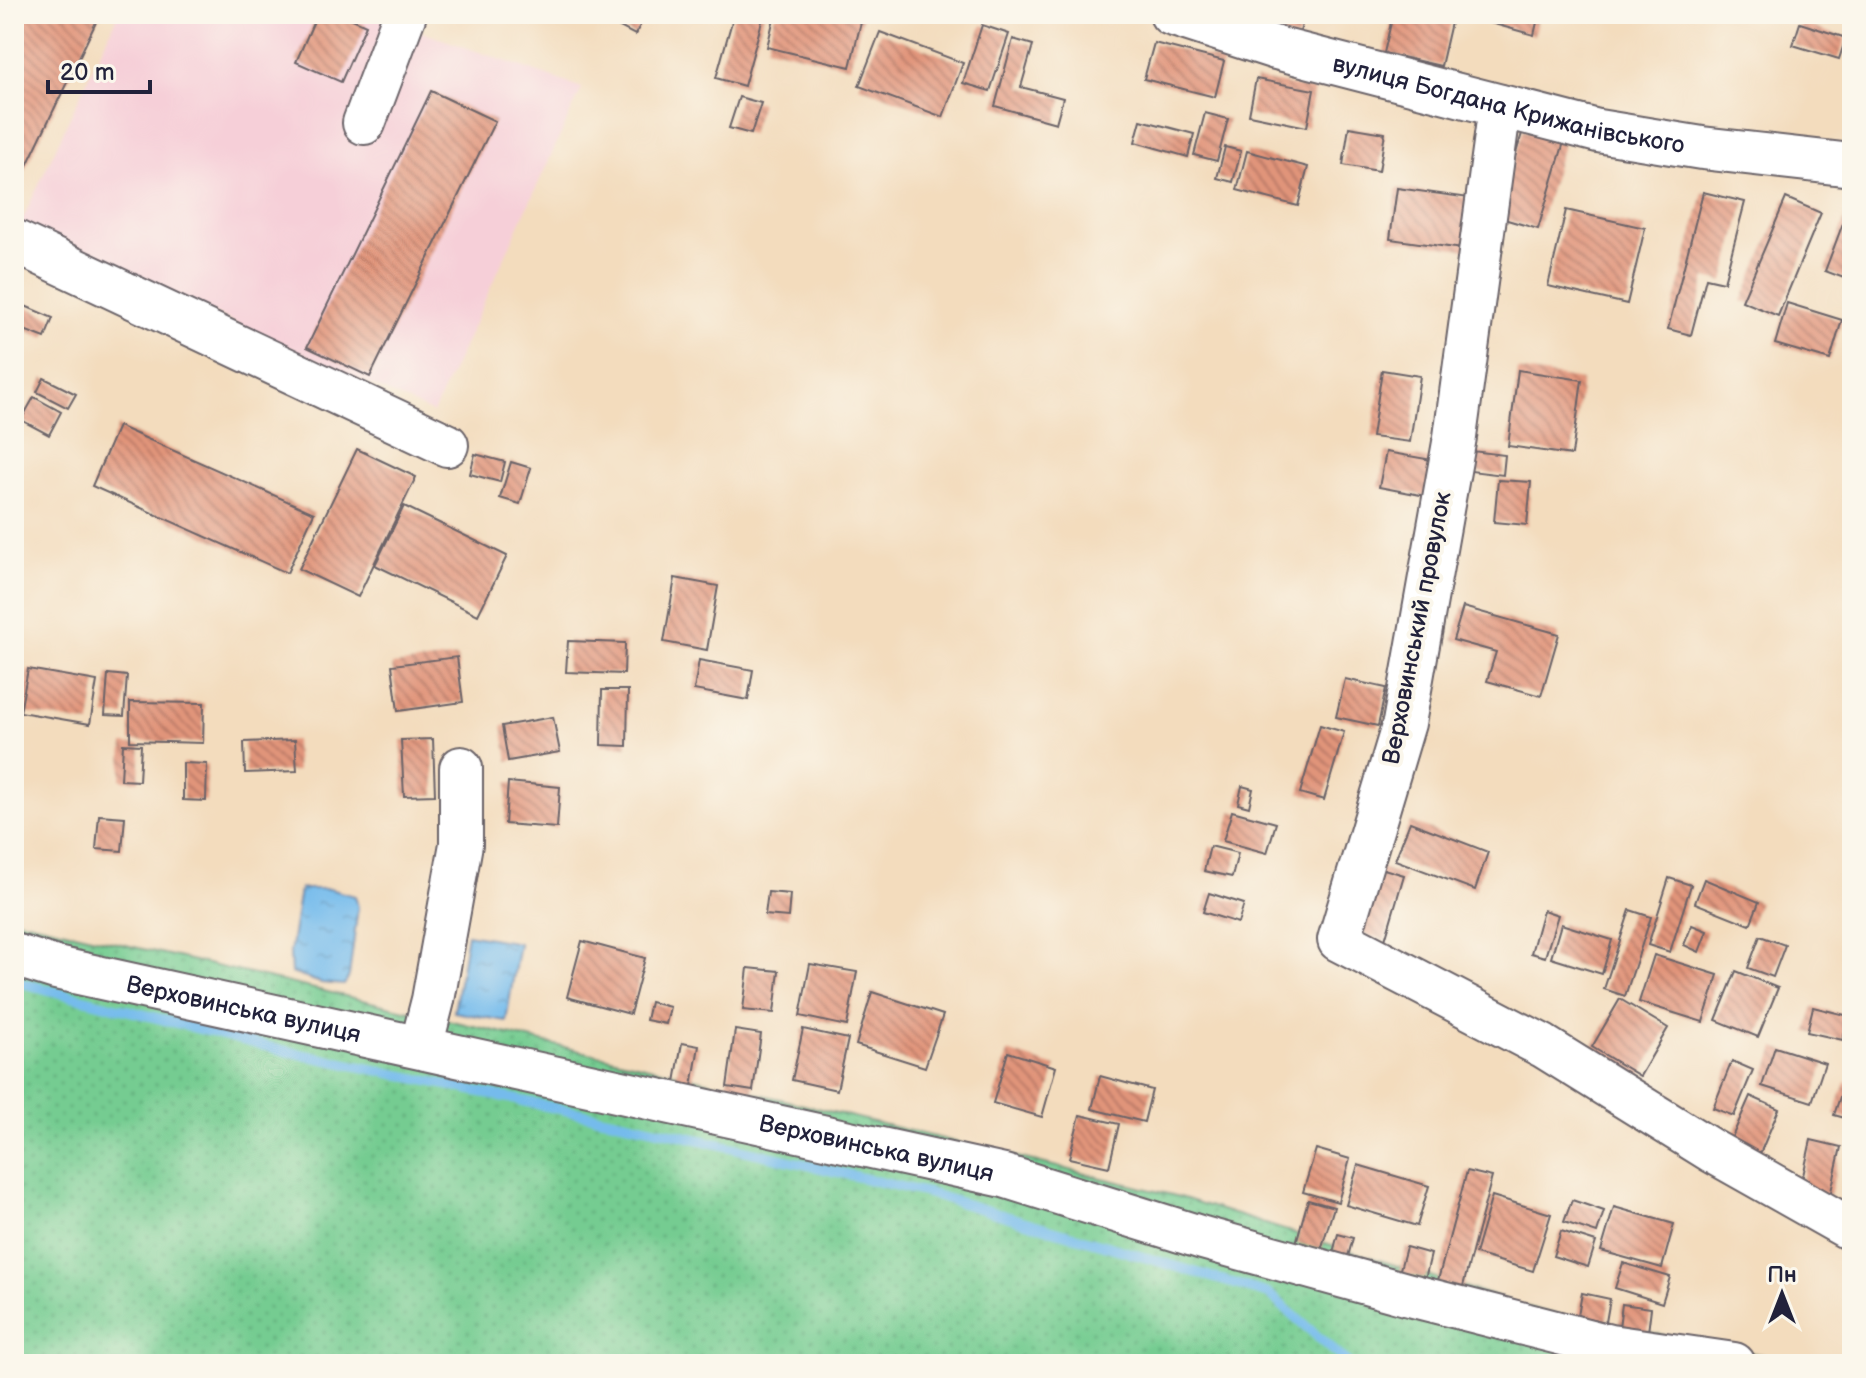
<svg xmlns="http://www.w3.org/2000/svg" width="1866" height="1378" viewBox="0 0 1866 1378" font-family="'Balsamiq Sans',sans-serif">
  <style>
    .built { fill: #f6cfd8 }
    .grass { fill: url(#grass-dots); stroke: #4b7766; stroke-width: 2 }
    .water { fill: url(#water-ripples); stroke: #4c6e94; stroke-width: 2 }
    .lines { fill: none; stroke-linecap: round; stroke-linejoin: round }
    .stream { stroke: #75bbec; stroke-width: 10 }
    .building { fill: url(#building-back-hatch) }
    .minor-casing { stroke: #6b6368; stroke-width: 46 }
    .minor { stroke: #fff; stroke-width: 42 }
    .labels { text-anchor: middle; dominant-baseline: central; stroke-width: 8; stroke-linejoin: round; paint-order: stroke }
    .street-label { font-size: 24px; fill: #22223b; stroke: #fbf7ec }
  </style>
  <defs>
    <pattern id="grass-dots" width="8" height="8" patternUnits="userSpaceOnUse" patternTransform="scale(2)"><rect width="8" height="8" fill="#74cc91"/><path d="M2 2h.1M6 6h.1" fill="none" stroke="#64af7e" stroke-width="1.8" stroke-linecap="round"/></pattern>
    <pattern id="water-ripples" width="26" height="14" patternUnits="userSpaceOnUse" patternTransform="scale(2)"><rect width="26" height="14" fill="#75bbec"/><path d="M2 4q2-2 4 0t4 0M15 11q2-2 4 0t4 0" fill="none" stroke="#65a0cb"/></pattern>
    <pattern id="building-back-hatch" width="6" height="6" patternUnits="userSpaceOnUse" patternTransform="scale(2)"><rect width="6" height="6" fill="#e1947a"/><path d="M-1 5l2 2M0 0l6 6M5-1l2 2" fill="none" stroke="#b67865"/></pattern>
  </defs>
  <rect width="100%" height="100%" fill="#fbf7ec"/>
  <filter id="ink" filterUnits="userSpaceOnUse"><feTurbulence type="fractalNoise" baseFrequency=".0125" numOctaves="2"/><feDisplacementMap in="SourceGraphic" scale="16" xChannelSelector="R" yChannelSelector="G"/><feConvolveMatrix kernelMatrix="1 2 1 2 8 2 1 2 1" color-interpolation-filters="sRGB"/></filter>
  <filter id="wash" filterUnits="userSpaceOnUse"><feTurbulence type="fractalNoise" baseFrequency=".006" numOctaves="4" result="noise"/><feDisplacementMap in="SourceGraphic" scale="32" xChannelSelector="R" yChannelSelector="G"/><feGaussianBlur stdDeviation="1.8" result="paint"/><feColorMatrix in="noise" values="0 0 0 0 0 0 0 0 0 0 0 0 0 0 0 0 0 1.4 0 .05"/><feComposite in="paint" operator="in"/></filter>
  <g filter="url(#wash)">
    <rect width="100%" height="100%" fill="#f3dcbd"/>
    <polygon class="built" points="118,14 370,14 582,88 433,413 20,225"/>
    <polygon class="grass" points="14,919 628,1062 1180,1197 1540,1311 1807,1364 14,1364"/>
    <g class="water">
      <polygon points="300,889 329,889 355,896 358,907 349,976 344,985 321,983 291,973 290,953"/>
      <polygon points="467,934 519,943 506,1021 454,1012"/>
    </g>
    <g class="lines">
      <polyline class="stream" points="14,981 281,1050 641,1126 931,1194 1269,1294 1349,1364"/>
    </g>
    <g id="blocks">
      <g class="building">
        <polygon points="15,14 100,14 17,186 14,184"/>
        <polygon points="317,14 341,14 366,25 341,82 296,62"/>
        <polygon points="595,14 646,14 635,35"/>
        <polygon points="734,14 764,14 744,86 716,78"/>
        <polygon points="775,14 863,14 850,67 767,47"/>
        <polygon points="1258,14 1305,14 1298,39 1255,27"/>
        <polygon points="1393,14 1453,14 1441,66 1384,53"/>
        <polygon points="1478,14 1539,14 1534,35 1476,19"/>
        <polygon points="1800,23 1846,38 1839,59 1793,45"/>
        <polygon points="982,25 1009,34 990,91 963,83"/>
        <polygon points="880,32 963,63 943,117 859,86"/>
        <polygon points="1013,39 1033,45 1021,87 1063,98 1056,123 995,106"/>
        <polygon points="1154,43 1224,61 1215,97 1144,79"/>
        <polygon points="1256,79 1314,90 1307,127 1249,115"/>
        <polygon points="431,91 495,121 370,377 307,347"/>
        <polygon points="739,97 761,103 751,134 729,128"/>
        <polygon points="1205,113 1228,119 1217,161 1194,155"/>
        <polygon points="1141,120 1194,134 1188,157 1135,142"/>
        <polygon points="1349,127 1385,133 1379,171 1343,165"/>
        <polygon points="1523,130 1564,142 1538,229 1497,217"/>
        <polygon points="1225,147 1241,151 1233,182 1217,178"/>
        <polygon points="1247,151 1308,167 1298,206 1237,190"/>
        <polygon points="1397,188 1477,199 1470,250 1390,239"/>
        <polygon points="1703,192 1745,202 1724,282 1706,278 1691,335 1668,329"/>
        <polygon points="1786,198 1821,213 1778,316 1742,301"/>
        <polygon points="1566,210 1645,228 1627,304 1548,286"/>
        <polygon points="1848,210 1852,211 1852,281 1825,271"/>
        <polygon points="1787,303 1842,320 1830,360 1775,344"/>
        <polygon points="25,306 53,318 45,338 16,327"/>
        <polygon points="1382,370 1420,376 1410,442 1372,437"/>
        <polygon points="1518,370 1582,380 1572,455 1508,446"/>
        <polygon points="44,378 76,394 68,408 37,392"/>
        <polygon points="34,397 61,412 49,435 21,420"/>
        <polygon points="118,426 314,513 287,573 92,486"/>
        <polygon points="357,449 416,477 358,597 299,569"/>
        <polygon points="1464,450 1505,455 1503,475 1462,470"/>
        <polygon points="1386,452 1438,461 1431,497 1379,487"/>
        <polygon points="475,454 505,462 500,482 470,474"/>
        <polygon points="511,462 531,468 520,504 500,498"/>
        <polygon points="1498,480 1531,482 1527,525 1494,522"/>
        <polygon points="404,506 507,556 478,615 375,565"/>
        <polygon points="675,578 718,586 707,650 664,642"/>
        <polygon points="1463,607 1559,634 1541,696 1487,681 1496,652 1453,640"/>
        <polygon points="568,641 625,643 624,674 566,672"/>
        <polygon points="457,657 463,702 398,711 392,665"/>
        <polygon points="699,660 753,670 748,700 694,690"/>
        <polygon points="28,669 97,681 90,724 20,712"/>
        <polygon points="108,674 127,676 124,716 105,715"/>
        <polygon points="1345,679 1386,688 1378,726 1336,717"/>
        <polygon points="602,690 628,690 627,746 601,745"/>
        <polygon points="130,702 204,703 203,743 130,741"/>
        <polygon points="553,717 560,752 508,761 502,726"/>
        <polygon points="1320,725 1344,732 1324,800 1300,793"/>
        <polygon points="433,739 435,795 404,796 401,740"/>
        <polygon points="295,740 297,771 245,773 244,742"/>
        <polygon points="123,744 141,745 139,781 121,780"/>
        <polygon points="183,763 207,764 206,801 183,800"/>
        <polygon points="508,782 560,787 557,828 505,824"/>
        <polygon points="1242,786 1253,789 1249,807 1238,804"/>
        <polygon points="1232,811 1276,823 1267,853 1223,841"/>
        <polygon points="99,815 125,817 122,851 96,849"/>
        <polygon points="1410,822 1488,852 1475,890 1395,860"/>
        <polygon points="1210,846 1238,853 1232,877 1204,871"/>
        <polygon points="1377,867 1404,875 1385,940 1358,932"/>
        <polygon points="1669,878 1691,885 1670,952 1648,945"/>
        <polygon points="1704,879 1759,902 1750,925 1695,903"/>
        <polygon points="768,892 790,894 788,917 765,915"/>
        <polygon points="1209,893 1244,904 1238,923 1203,912"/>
        <polygon points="1543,910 1558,915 1545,957 1531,953"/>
        <polygon points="1630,910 1651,917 1625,996 1604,989"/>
        <polygon points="1561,924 1612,940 1602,974 1551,958"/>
        <polygon points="1692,925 1707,931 1699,952 1684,945"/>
        <polygon points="1760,936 1785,945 1773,977 1748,968"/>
        <polygon points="582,941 645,958 630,1014 567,997"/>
        <polygon points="1654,955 1718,975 1703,1022 1639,1002"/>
        <polygon points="810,964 857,972 847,1026 800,1016"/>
        <polygon points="748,968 779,971 774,1013 743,1010"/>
        <polygon points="1736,971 1778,988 1758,1037 1716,1020"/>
        <polygon points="872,992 943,1015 925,1067 856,1045"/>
        <polygon points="1620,999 1668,1028 1640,1076 1592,1047"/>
        <polygon points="650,1002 670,1007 666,1024 646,1020"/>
        <polygon points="1813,1007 1849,1016 1843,1040 1807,1032"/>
        <polygon points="803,1029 848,1039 837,1090 792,1080"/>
        <polygon points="735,1030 761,1034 753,1091 727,1087"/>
        <polygon points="682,1043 699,1046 692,1086 675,1082"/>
        <polygon points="1775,1047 1825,1063 1812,1102 1762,1086"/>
        <polygon points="1008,1052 1056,1067 1042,1117 993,1103"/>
        <polygon points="1732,1061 1753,1070 1734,1116 1713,1108"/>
        <polygon points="1100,1076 1152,1090 1144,1122 1092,1109"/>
        <polygon points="1845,1082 1852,1084 1852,1120 1834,1115"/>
        <polygon points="1750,1096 1779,1109 1759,1156 1729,1144"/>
        <polygon points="1080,1115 1119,1124 1109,1167 1069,1158"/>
        <polygon points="1811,1140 1841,1147 1830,1196 1800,1189"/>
        <polygon points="1316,1149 1350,1159 1338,1202 1303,1192"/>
        <polygon points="1358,1165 1429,1186 1417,1226 1346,1205"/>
        <polygon points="1467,1171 1492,1177 1462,1290 1437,1284"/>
        <polygon points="1492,1196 1551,1214 1533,1271 1475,1254"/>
        <polygon points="1308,1200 1334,1207 1321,1250 1296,1243"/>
        <polygon points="1572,1200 1604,1211 1597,1233 1564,1222"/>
        <polygon points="1614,1207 1674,1224 1662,1268 1601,1251"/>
        <polygon points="1561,1231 1596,1242 1588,1267 1553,1256"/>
        <polygon points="1338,1234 1353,1238 1346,1264 1331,1260"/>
        <polygon points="1406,1247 1431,1254 1425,1279 1399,1273"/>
        <polygon points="1623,1263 1670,1277 1662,1303 1615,1288"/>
        <polygon points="1582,1293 1610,1299 1606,1322 1578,1316"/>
        <polygon points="1622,1304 1651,1308 1648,1332 1619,1328"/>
      </g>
    </g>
  </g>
  <g filter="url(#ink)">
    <use href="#blocks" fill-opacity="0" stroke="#6b6368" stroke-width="2"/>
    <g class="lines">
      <defs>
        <g id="minor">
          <path id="s1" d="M 1171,14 L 1276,48 L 1598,131 L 1702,148 L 1852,165"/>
          <polyline points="1500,106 1455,437 1404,723 1339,940 1543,1046 1712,1151 1852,1230"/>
          <polyline points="364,123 405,14"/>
          <polyline points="14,241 447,445"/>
          <path id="s2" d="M 14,955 L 56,968 L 1004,1176 L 1203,1238 L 1406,1294 L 1610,1346 L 1734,1364"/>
          <polyline points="421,1047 433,1000 461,844 461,768"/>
        </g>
      </defs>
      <use href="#minor" class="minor-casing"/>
      <use href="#minor" class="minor"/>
    </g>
  </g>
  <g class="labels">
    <g class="street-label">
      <text stroke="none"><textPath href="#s1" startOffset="350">вулиця Богдана Крижанівського</textPath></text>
      <text transform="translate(1417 628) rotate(-79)">Верховинський провулок</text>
      <text stroke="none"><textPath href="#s2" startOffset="236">Верховинська вулиця</textPath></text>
      <text stroke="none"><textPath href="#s2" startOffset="884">Верховинська вулиця</textPath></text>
    </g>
  </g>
  <rect width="1866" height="1378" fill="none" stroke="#fbf7ec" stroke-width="48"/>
  <g transform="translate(1782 1294)" stroke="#fbf7ec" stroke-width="6" paint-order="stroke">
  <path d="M0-6L14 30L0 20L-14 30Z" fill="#22223b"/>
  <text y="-12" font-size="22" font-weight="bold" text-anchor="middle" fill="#22223b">Пн</text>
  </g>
  <path d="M48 80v12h102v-12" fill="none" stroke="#22223b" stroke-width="4"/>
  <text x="60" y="80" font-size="24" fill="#22223b" stroke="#fbf7ec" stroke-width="6" paint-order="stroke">20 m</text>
</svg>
